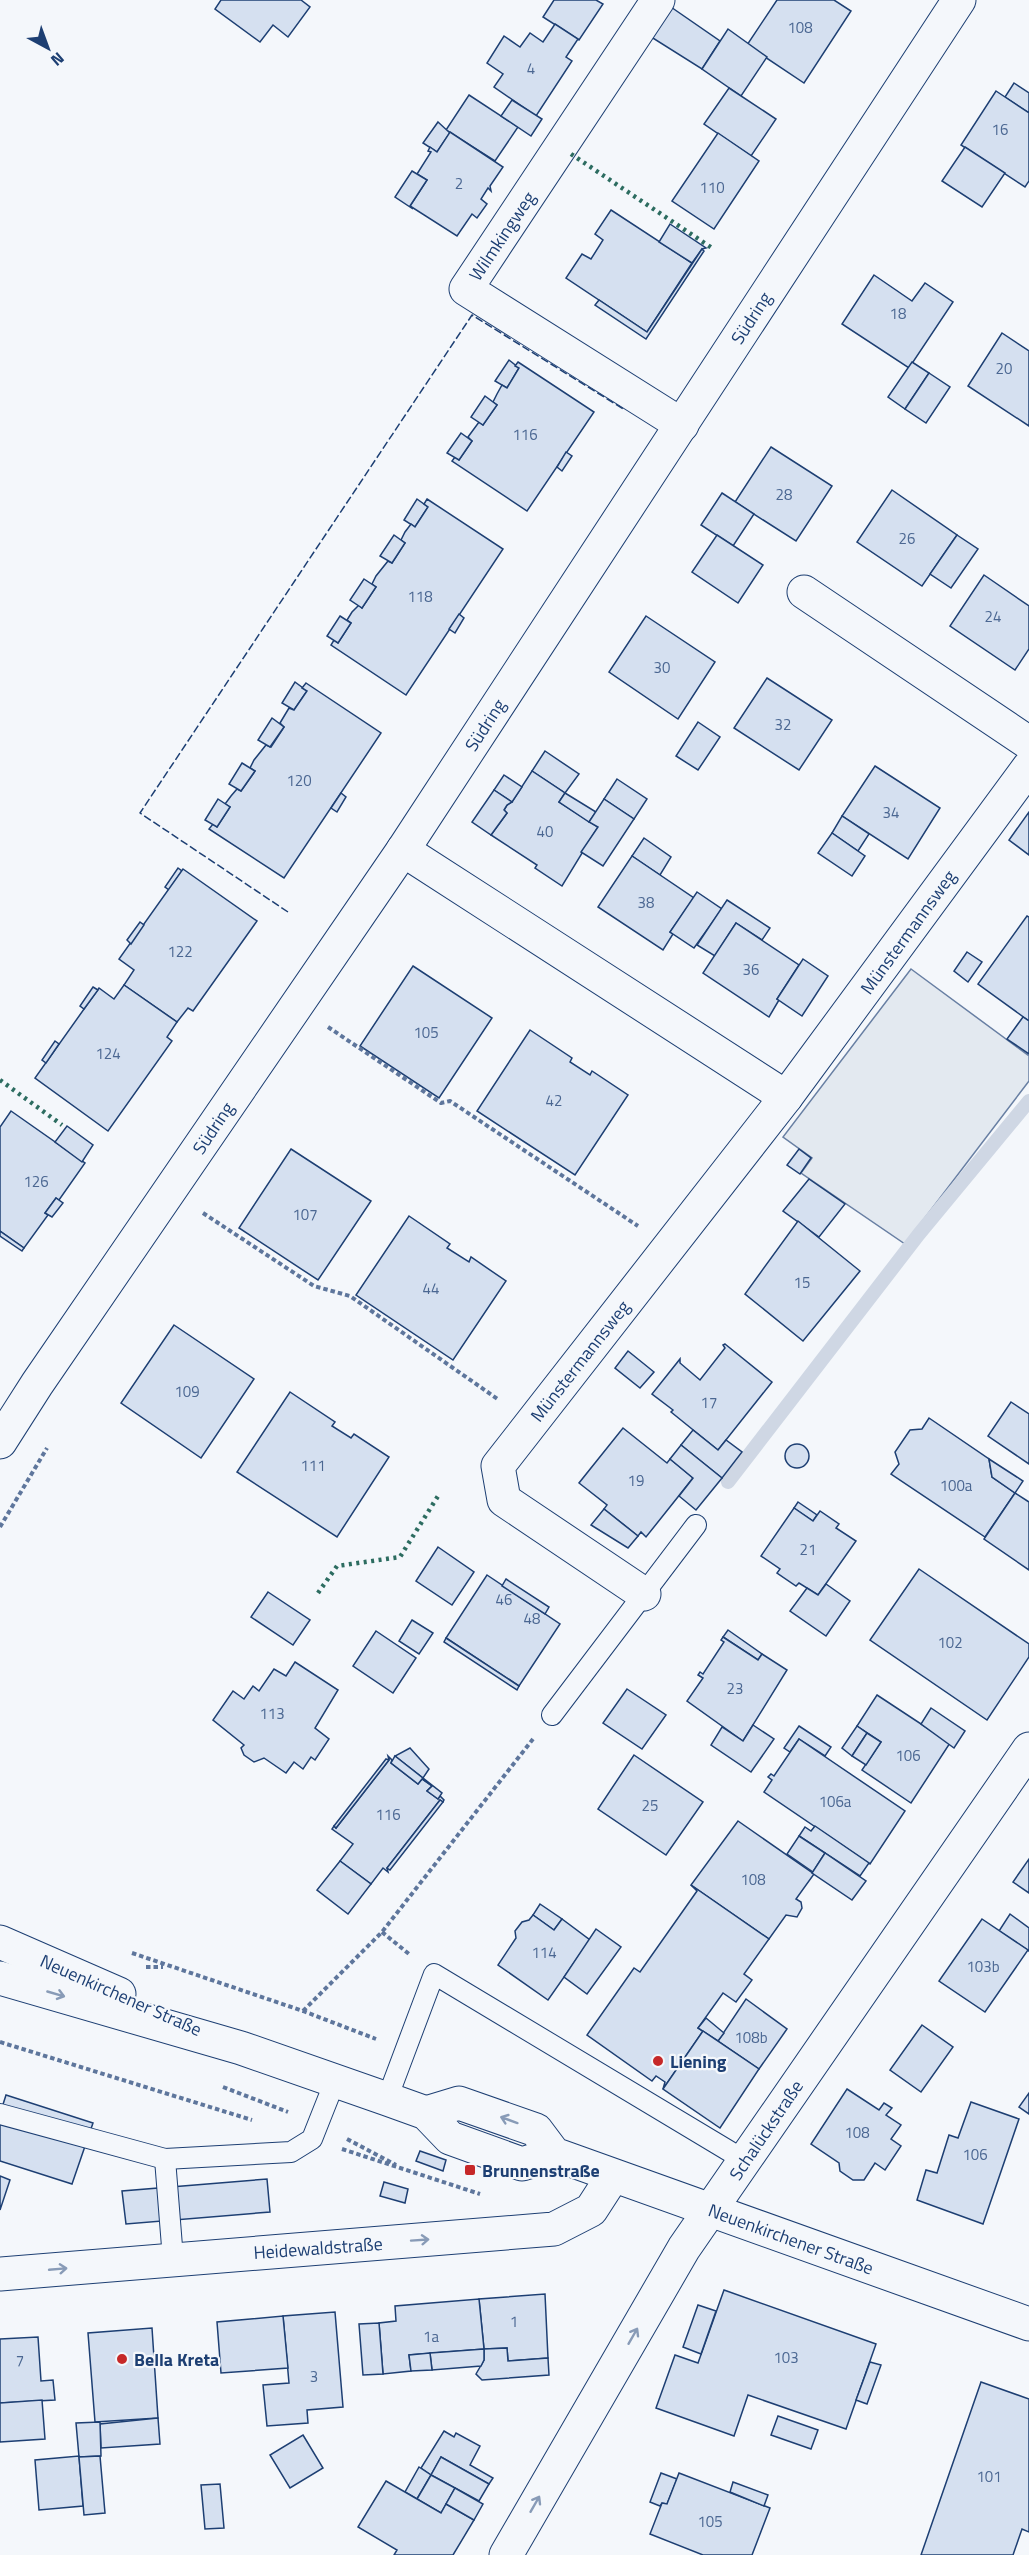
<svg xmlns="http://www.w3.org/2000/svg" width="1029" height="2555" viewBox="0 0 1029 2555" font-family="'Titillium Web',sans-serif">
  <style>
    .green { fill: #e3e9f0; stroke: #687fa3; stroke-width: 1.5 }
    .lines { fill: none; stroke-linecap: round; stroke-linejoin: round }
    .stream { stroke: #cfd7e4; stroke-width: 14 }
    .building { fill: #d5e0f0; stroke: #1d3f73; stroke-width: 1.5 }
    .service-casing { stroke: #1d3f73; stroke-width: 22 }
    .minor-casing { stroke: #1d3f73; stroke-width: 35 }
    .tertiary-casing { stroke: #1d3f73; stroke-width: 35 }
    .secondary-casing { stroke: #1d3f73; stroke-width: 35 }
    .path { stroke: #5e769c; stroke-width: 4; stroke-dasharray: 4.5 3; stroke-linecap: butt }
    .service { stroke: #f4f7fb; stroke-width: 20 }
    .minor { stroke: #f4f7fb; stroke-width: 33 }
    .tertiary { stroke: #f4f7fb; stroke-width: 33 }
    .secondary { stroke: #f4f7fb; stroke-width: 33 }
    .hedge { stroke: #2c6c60; stroke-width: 4.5; stroke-dasharray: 3 4.5; stroke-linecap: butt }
    .fence { stroke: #1d3f73; stroke-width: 1.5; stroke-dasharray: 8 3; stroke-linecap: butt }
    .oneway { stroke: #889bb7 }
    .poi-dot { fill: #c62828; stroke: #f4f7fb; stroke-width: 2 }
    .labels { text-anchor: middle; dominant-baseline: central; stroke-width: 4.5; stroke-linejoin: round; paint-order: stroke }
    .number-label { font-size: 15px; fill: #4b6792 }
    .street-label { font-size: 18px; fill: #1d3f73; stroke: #f4f7fb }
    .poi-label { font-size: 18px; font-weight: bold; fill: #1d3f73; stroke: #f4f7fb; text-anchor: start }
  </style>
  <rect width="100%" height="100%" fill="#f4f7fb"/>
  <polygon class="green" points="911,969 1029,1056 1029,1081 905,1244 801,1173 812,1158 783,1137"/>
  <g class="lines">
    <polyline class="stream" points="728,1482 919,1234 1029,1101"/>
  </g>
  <g class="building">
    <polygon points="221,0 301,0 310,7 288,37 273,25 260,42 215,9"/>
    <polygon points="554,0 596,0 603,4 579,40 543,17"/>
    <polygon points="777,0 834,0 851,11 804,83 747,45"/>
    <polygon points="668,5 720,41 702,69 648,35"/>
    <polygon points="555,24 578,39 566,57 572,61 536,116 494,87 503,74 487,63 504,36 520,47 530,33 543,42"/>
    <polygon points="728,29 767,57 741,96 702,69"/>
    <polygon points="1014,83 1029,93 1029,113 1005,97"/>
    <polygon points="729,88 776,119 751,156 704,124"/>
    <polygon points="996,91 1029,113 1029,181 1025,187 961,145"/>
    <polygon points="469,95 518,127 495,161 446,130"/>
    <polygon points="512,100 542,119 531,136 501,116"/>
    <polygon points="438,122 450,133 437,152 423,143"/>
    <polygon points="450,132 503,167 490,186 491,191 488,188 481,199 487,204 477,218 472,214 457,236 410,206 427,180 417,174 431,152 428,151 430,147 437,152"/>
    <polygon points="718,133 759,161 714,229 672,201"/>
    <polygon points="965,147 1005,173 982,207 942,181"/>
    <polygon points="412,171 427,180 410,206 413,209 395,197"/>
    <polygon points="611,210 692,263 647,332 566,278 582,254 591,259 603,240 595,234"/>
    <polygon points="670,224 706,248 702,249 692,263 659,242"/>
    <polygon points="702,249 704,251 646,339 595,305 599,300 647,332"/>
    <polygon points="874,275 912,301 925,283 953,302 909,368 842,324"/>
    <polygon points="1002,333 1029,351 1029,426 968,386"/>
    <polygon points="509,360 519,368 507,388 495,381"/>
    <polygon points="518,362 594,412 527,511 452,461 455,457 459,460 472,441 468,437 479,422 483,425 497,405 493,402 497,394 502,385 507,388 519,368 515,366"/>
    <polygon points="912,362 929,373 905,409 888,397"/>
    <polygon points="929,373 950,387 926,423 905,409"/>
    <polygon points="485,396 497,405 483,425 471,417"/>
    <polygon points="461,433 472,441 459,460 447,453"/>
    <polygon points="771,447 832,486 796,541 735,502"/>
    <polygon points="566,452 572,456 562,471 557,467"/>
    <polygon points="892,490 957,535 922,586 857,542"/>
    <polygon points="722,493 754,514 733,546 701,525"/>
    <polygon points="417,499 428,507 415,527 404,520"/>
    <polygon points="427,499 503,549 406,695 331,645 334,640 338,643 351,623 347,620 352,612 359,605 362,608 376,587 372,584 376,576 388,561 392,563 405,543 401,540 405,532 411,524 415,527 428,507 424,504"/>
    <polygon points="394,535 405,543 392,563 380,556"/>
    <polygon points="717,535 763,565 738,603 692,572"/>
    <polygon points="957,535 978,549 951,588 930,574"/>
    <polygon points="984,575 1029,606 1029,649 1015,670 950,626"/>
    <polygon points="364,579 376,587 362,608 350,600"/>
    <polygon points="459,614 464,618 455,633 449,629"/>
    <polygon points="340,616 351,623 338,643 327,636"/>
    <polygon points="646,616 715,662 678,719 609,672"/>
    <polygon points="767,678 832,720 799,770 734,728"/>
    <polygon points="295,682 307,691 294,710 282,703"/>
    <polygon points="306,683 381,733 284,878 209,829 213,824 217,827 230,807 225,804 231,796 237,789 241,791 255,771 250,768 254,760 266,745 271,747 284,727 280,723 289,708 294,710 307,691 302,688"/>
    <polygon points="272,718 284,727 270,747 258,740"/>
    <polygon points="698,722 720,737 698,770 676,756"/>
    <polygon points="545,751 579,774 565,793 532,771"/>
    <polygon points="242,763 255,771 241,791 229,784"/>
    <polygon points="875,766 940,808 908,859 842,816"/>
    <polygon points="532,771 565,793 559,802 598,827 562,886 535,868 537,865 491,835 507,813 504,810 507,805 512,802"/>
    <polygon points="504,775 522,787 512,802 494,790"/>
    <polygon points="617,779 647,799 634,819 604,799"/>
    <polygon points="494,790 512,802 507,805 504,810 507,813 491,835 472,822"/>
    <polygon points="341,793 346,797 337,812 331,808"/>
    <polygon points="565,793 596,812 589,822 559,802"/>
    <polygon points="218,799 230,807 217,827 205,820"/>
    <polygon points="604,799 634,819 603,866 581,852 598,827 589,822"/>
    <polygon points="1029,812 1029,855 1009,840"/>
    <polygon points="842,816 869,834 858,851 832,833"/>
    <polygon points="832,833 865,856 852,876 818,853"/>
    <polygon points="644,838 671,857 660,875 632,856"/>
    <polygon points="632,856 694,898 670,932 673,934 663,950 598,907"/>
    <polygon points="178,868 182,871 169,890 165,887"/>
    <polygon points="183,869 257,921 193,1011 188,1008 177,1022 124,985 134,970 119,959"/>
    <polygon points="697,892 722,909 694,948 670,932"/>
    <polygon points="727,900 770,928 762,940 736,923 715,956 697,945"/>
    <polygon points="1027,916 1029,917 1029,1021 978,984"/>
    <polygon points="140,922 144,925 131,944 127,940"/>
    <polygon points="736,923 799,965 777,999 779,1000 769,1017 703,973"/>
    <polygon points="967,952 982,962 968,982 954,971"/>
    <polygon points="803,959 828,976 802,1016 777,999"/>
    <polygon points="413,966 492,1018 439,1098 360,1046"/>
    <polygon points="124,985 177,1022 167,1037 172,1041 108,1131 35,1078 99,988 114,999"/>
    <polygon points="93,987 98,990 84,1009 80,1006"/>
    <polygon points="1023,1017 1029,1021 1029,1054 1007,1039"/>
    <polygon points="530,1030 572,1058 570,1062 590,1075 592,1071 628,1095 575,1175 477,1111"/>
    <polygon points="55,1041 59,1044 46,1063 42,1060"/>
    <polygon points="11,1111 85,1163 59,1200 56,1198 45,1213 48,1215 24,1248 0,1231 0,1127"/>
    <polygon points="67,1126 93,1145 82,1162 55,1142"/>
    <polygon points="291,1149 371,1201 318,1280 239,1228"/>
    <polygon points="799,1149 811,1158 800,1174 787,1165"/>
    <polygon points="809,1179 845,1204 819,1237 783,1211"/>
    <polygon points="56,1198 63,1203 52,1217 45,1213"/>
    <polygon points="409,1216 450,1244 447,1248 469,1262 471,1257 506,1281 453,1360 356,1295"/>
    <polygon points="798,1221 860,1271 803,1341 745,1294"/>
    <polygon points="0,1231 24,1248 22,1251 0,1236"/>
    <polygon points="174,1325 254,1379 201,1458 121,1403"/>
    <polygon points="725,1344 772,1382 718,1450 671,1412 673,1410 652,1394 680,1359 680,1363 700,1380 725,1348 723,1345"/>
    <polygon points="628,1351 654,1372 640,1388 615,1368"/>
    <polygon points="290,1392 335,1422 332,1426 351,1438 354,1434 389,1457 337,1537 237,1472"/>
    <polygon points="1011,1402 1029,1414 1029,1464 988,1436"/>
    <polygon points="929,1418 989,1459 992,1477 1015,1493 985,1537 891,1474 899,1464 895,1452 910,1430 922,1429"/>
    <polygon points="623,1428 667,1463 670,1459 693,1478 646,1537 641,1532 638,1536 604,1509 607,1505 579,1483"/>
    <polygon points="693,1430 718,1450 726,1440 742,1452 722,1478 681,1445"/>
    <circle cx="797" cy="1456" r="12"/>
    <polygon points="681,1445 722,1478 696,1510 679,1496 693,1478 670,1459"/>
    <polygon points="989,1459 1023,1481 1015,1493 992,1477"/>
    <polygon points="1015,1493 1029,1502 1029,1570 984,1539"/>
    <polygon points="798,1502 817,1515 813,1521 794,1508"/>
    <polygon points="794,1508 813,1521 820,1511 839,1524 836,1528 856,1541 818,1595 799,1583 796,1586 777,1573 780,1569 761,1556"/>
    <polygon points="604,1509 638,1536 628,1548 591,1525"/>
    <polygon points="438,1547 474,1572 452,1605 416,1581"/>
    <polygon points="919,1569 1029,1644 1029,1657 987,1720 870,1640"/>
    <polygon points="487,1575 560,1624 519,1686 446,1638"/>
    <polygon points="506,1579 549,1607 545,1614 502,1586"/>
    <polygon points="826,1584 850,1601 826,1636 790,1611 807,1588 818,1595"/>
    <polygon points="268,1592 310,1620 293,1645 251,1617"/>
    <polygon points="412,1620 433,1633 419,1654 399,1641"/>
    <polygon points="728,1630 762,1654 758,1660 723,1637"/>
    <polygon points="376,1631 416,1658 393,1693 353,1666"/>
    <polygon points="723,1637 758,1660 762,1654 787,1670 743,1741 687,1701 703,1678 698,1675 700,1672 703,1674 724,1642 721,1640"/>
    <polygon points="446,1638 519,1686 517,1690 444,1642"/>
    <polygon points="295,1662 338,1690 315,1728 329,1739 315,1760 311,1757 303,1769 294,1762 286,1773 264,1758 254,1762 244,1755 241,1748 244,1745 213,1720 233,1691 244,1699 253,1686 259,1691 274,1669 286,1676"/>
    <polygon points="627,1689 666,1715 642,1749 603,1723"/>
    <polygon points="877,1695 950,1743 911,1803 862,1770 881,1742 857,1726"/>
    <polygon points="931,1708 965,1731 954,1748 921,1724"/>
    <polygon points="753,1725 774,1739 751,1772 711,1745 722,1727 743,1741"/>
    <polygon points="799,1726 831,1747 825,1756 799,1739 790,1752 784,1748"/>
    <polygon points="857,1726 867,1733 852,1756 842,1748"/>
    <polygon points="867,1733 881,1742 866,1765 852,1756"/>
    <polygon points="799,1739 905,1811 870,1864 764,1792 772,1780 768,1777 771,1774 774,1776"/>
    <polygon points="410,1748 429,1769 423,1778 395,1756"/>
    <polygon points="634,1755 703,1802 666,1855 598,1809"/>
    <polygon points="388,1756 392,1760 391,1763 418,1784 422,1779 432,1786 427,1791 438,1799 440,1796 444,1800 443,1802 440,1800 387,1868 388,1872 383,1868 371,1884 340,1861 353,1844 332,1829 334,1826 336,1828 389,1760"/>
    <polygon points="395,1756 442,1793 438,1799 427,1791 432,1786 422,1779 418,1784 391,1763"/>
    <polygon points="386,1759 389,1760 336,1828 334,1826"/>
    <polygon points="440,1800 443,1802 390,1870 387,1868"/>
    <polygon points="738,1821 814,1874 796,1899 801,1902 802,1908 797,1917 786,1915 769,1939 691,1885"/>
    <polygon points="815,1826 869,1863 860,1876 799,1836 805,1827 811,1831"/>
    <polygon points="799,1836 825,1853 813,1872 787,1854"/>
    <polygon points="825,1853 866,1881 852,1900 812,1873"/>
    <polygon points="1029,1859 1029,1893 1013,1882"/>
    <polygon points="340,1861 371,1884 348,1914 317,1890"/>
    <polygon points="691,1885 769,1939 744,1974 752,1980 736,2002 723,1993 698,2028 703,2031 663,2089 665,2082 656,2076 652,2081 587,2035 634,1968 640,1972 697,1891"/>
    <polygon points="540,1904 562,1919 554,1930 533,1915"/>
    <polygon points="1010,1914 1029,1928 1029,1951 999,1931"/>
    <polygon points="533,1915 554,1930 562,1919 590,1940 548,2000 498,1965 516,1938 515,1931 522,1922 529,1920"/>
    <polygon points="982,1919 1028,1950 985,2012 939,1981"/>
    <polygon points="596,1929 621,1947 587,1994 564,1977"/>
    <polygon points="746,1999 787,2029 759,2069 718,2041"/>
    <polygon points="706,2018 724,2033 718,2041 698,2028"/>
    <polygon points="922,2025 953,2047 921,2092 890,2070"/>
    <polygon points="703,2031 759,2069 720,2128 663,2089"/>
    <polygon points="847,2089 879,2110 884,2103 892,2108 886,2115 901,2125 891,2139 901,2146 885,2170 875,2163 864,2180 853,2180 840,2171 839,2163 811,2144"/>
    <polygon points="1029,2093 1029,2114 1019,2107"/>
    <polygon points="6,2095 93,2123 72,2184 0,2161 0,2114"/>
    <polygon points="971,2102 1019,2119 983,2224 917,2200 926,2170 937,2173 949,2135 958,2138"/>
    <polygon points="420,2151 446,2160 443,2171 416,2161"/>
    <polygon points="0,2176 10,2180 0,2210"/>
    <polygon points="267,2179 270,2212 126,2224 122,2191"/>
    <polygon points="384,2182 408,2189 405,2203 380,2196"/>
    <polygon points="724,2290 876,2344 846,2429 748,2395 734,2436 656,2408 675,2355 698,2363"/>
    <polygon points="545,2294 548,2358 508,2361 507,2348 484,2349 479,2299"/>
    <polygon points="479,2299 484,2349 409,2355 411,2371 383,2374 379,2323 396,2321 395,2306"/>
    <polygon points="698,2305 716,2311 701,2354 683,2347"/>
    <polygon points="335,2312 343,2407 307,2410 308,2423 267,2426 263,2385 289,2383 283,2316"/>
    <polygon points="283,2316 288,2368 221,2373 217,2322"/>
    <polygon points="379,2323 383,2374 363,2375 359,2324"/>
    <polygon points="152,2328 158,2418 95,2422 88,2333"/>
    <polygon points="38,2337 41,2381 53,2380 55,2400 0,2403 0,2339"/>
    <polygon points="507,2348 508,2361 548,2358 549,2375 482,2380 476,2374 484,2360 484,2349"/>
    <polygon points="484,2349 484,2360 481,2366 432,2370 430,2353"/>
    <polygon points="430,2353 432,2370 411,2371 409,2355"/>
    <polygon points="870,2362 881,2365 867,2404 856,2400"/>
    <polygon points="981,2382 1029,2399 1029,2532 1022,2529 1013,2555 921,2555"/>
    <polygon points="42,2400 45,2439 0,2442 0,2403"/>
    <polygon points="778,2416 818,2430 811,2449 771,2435"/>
    <polygon points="158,2418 160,2444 101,2448 100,2424"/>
    <polygon points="100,2422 101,2456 79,2457 76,2423"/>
    <polygon points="444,2431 454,2437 456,2433 480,2446 470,2465 493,2478 489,2484 441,2457 431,2475 421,2468"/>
    <polygon points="303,2435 323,2468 290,2488 270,2455"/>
    <polygon points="79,2456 83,2506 39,2510 35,2460"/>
    <polygon points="100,2456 105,2513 84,2515 79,2457"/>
    <polygon points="441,2457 489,2484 479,2501 431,2475"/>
    <polygon points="419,2467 431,2475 417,2499 405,2492"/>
    <polygon points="661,2473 677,2479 667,2504 662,2503 660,2506 650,2502"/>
    <polygon points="679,2473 770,2508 752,2555 703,2555 650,2534 662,2503 667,2504"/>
    <polygon points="431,2475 455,2488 441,2513 417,2499"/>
    <polygon points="386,2481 441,2513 446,2504 474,2520 453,2555 394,2555 397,2550 358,2527"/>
    <polygon points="733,2482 768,2495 764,2506 730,2492"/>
    <polygon points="220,2484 224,2528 205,2529 201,2485"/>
    <polygon points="455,2488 483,2504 474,2520 446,2504"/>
  </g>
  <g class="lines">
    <defs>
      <g id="service">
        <polyline points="552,1715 696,1525"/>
        <polyline points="387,2099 434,1974 744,2160"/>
        <polyline points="0,2114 165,2159 291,2152 312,2139 335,2081"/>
        <polyline points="165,2159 173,2259"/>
      </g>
      <g id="minor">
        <polyline points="658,0 466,289 682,425"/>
        <polyline points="804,592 1029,743"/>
        <polyline points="403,850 786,1097"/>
        <polyline points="644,1594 504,1500 498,1466 786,1097 1029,767"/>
        <polyline points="0,2274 554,2229 591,2210 613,2176"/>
        <polyline points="506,2555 684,2248 1029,1749"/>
      </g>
      <polyline id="tertiary" points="0,1442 37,1384 403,850 959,0"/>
      <g id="secondary">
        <polyline points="0,1942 119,1994"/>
        <polyline points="0,1978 241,2048 387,2099 426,2113 450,2138 522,2164 554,2154"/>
        <polyline points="426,2113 459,2103 536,2130 554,2154 1029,2324"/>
      </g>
    </defs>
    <use href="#service" class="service-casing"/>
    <use href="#minor" class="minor-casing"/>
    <use href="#tertiary" class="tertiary-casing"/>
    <use href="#secondary" class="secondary-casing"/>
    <g class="path">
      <polyline points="328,1027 441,1103 450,1101 638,1226"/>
      <polyline points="203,1213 314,1286 350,1296 499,1400"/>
      <polyline points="0,1527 47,1448"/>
      <polyline points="382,1932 409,1954"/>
      <polyline points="132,1953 303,2011 376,2039"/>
      <polyline points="146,1967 163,1967"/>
      <polyline points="303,2011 382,1932 533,1739"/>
      <polyline points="0,2042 252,2120"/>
      <polyline points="223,2087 288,2112"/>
      <polyline points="347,2139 396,2165"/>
      <polyline points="342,2149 480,2194"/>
    </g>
    <use href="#service" class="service"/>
    <use href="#minor" class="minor"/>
    <use href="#tertiary" class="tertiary"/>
    <use href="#secondary" class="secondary"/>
    <g class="hedge">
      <polyline points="571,154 712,248"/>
      <polyline points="0,1080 62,1125"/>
      <polyline points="318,1593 337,1566 400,1557 438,1496"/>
    </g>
    <polyline class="fence" points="288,912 140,813 472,315 625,410"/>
  </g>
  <defs><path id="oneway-shaft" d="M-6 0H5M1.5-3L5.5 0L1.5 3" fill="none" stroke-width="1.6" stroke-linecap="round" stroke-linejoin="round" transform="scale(1.5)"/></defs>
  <g class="oneway">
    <use href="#oneway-shaft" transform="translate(56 1994) rotate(16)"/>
    <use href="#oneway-shaft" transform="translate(509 2120) rotate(-160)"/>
    <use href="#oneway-shaft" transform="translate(420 2240) rotate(-4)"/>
    <use href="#oneway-shaft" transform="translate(58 2269) rotate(-5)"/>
    <use href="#oneway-shaft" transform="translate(633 2336) rotate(-60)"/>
    <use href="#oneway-shaft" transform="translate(535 2504) rotate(-60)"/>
  </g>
  <g class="poi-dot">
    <circle cx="658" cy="2061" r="6"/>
    <rect x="464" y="2164" width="12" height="12" rx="3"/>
    <circle cx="122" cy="2359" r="6"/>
  </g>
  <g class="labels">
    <g class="number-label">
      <text x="800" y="27">108</text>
      <text x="531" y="68">4</text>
      <text x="1000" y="129">16</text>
      <text x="459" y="183">2</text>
      <text x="712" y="187">110</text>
      <text x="898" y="313">18</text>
      <text x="1004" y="368">20</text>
      <text x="525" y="434">116</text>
      <text x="784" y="494">28</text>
      <text x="907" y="538">26</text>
      <text x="420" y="596">118</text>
      <text x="993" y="616">24</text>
      <text x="662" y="667">30</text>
      <text x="783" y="724">32</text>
      <text x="299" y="780">120</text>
      <text x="891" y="812">34</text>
      <text x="545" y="831">40</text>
      <text x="646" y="902">38</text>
      <text x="180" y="951">122</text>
      <text x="751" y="969">36</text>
      <text x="426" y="1032">105</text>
      <text x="108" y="1053">124</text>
      <text x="554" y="1100">42</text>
      <text x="36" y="1181">126</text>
      <text x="305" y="1214">107</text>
      <text x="802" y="1282">15</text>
      <text x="431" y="1288">44</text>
      <text x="187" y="1391">109</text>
      <text x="709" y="1402">17</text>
      <text x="313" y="1465">111</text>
      <text x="636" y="1480">19</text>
      <text x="956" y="1485">100a</text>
      <text x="808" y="1549">21</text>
      <text x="504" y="1599">46</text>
      <text x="532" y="1618">48</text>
      <text x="950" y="1642">102</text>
      <text x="735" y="1688">23</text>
      <text x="272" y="1713">113</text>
      <text x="908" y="1755">106</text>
      <text x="835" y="1801">106a</text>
      <text x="650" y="1805">25</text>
      <text x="388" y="1814">116</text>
      <text x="753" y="1879">108</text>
      <text x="544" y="1952">114</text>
      <text x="983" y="1966">103b</text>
      <text x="751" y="2037">108b</text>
      <text x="857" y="2132">108</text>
      <text x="975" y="2154">106</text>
      <text x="514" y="2321">1</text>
      <text x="431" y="2336">1a</text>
      <text x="786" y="2357">103</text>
      <text x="20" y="2360">7</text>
      <text x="314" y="2376">3</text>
      <text x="989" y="2476">101</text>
      <text x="710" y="2521">105</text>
    </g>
    <g class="street-label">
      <text transform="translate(502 236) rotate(-56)">Wilmkingweg</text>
      <text transform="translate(751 318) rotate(-57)">Südring</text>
      <text transform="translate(485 725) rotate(-57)">Südring</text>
      <text transform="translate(908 932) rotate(-54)">Münstermannsweg</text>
      <text transform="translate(213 1128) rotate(-56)">Südring</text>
      <text transform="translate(580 1361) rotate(-52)">Münstermannsweg</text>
      <text transform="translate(121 1995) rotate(24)">Neuenkirchener Straße</text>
      <text transform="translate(766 2130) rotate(-56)">Schalückstraße</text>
      <text transform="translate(791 2239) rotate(20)">Neuenkirchener Straße</text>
      <text transform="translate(318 2248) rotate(-4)">Heidewaldstraße</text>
    </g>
    <g class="poi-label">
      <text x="670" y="2061">Liening</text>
      <text x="482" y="2170">Brunnenstraße</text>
      <text x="134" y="2359">Bella Kreta</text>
    </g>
  </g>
  <g transform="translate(48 48) rotate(139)" stroke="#f4f7fb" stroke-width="4.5" paint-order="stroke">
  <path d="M0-4.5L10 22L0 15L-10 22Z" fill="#1d3f73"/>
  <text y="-9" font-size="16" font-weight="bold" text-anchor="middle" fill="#1d3f73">N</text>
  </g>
</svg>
